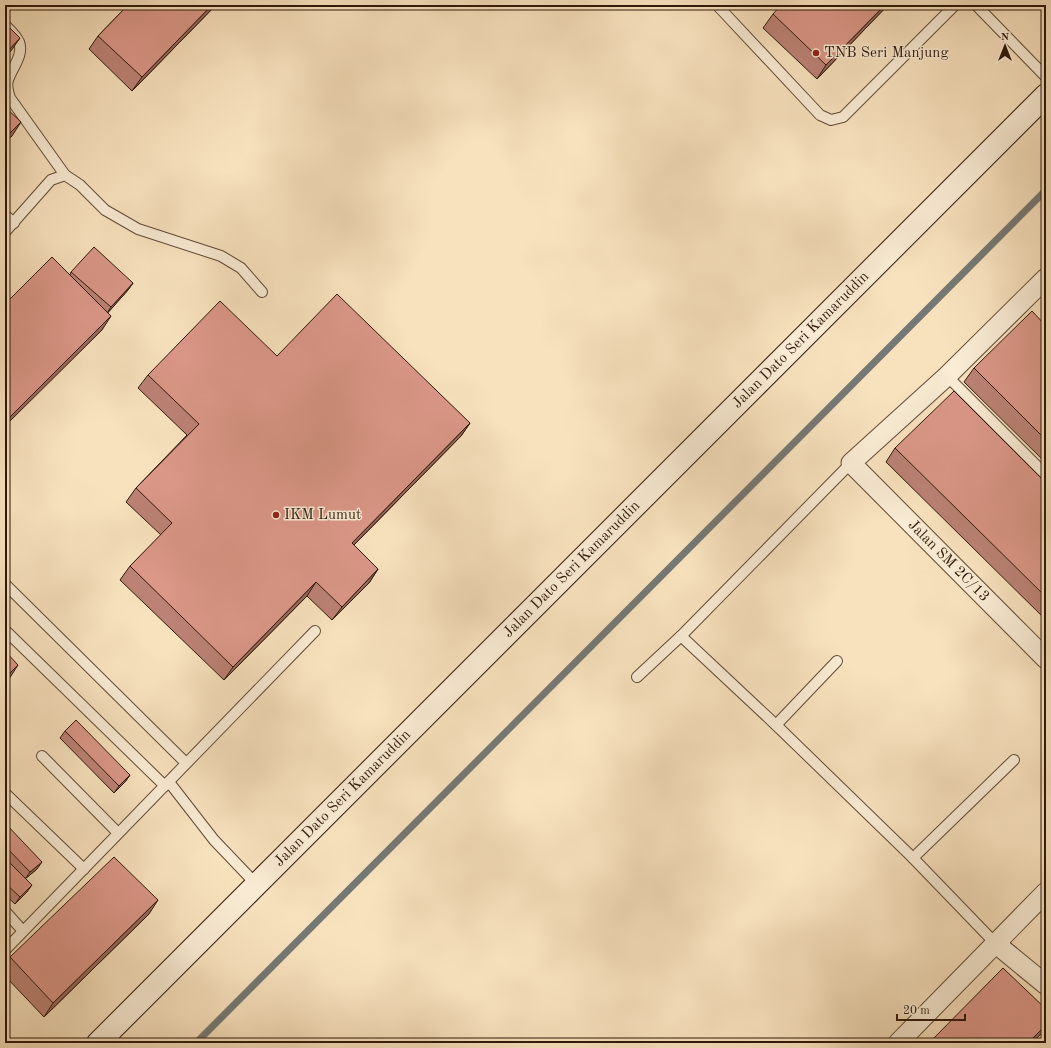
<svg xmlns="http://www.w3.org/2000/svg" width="1051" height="1048" viewBox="0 0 1051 1048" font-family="'Old Standard TT',serif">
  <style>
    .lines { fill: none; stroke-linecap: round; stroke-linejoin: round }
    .stream { stroke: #757975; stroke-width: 7 }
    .lane-casing { stroke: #604a37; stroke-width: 12 }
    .street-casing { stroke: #604a37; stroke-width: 21 }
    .secondary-casing { stroke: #2e180a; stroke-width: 24 }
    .lane { stroke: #faecd5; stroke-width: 10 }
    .street { stroke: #faecd5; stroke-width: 19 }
    .secondary { stroke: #faecd5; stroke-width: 22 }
    .wall { fill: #bc8275; stroke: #2e180a }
    .shaded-wall { fill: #996a5f; stroke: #2e180a }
    .building { fill: #db9788; stroke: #2e180a }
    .poi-dot { fill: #8f2418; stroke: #faecd5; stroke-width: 1.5 }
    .labels { text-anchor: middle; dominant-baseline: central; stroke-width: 3; stroke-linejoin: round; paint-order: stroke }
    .poi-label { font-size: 15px; fill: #2e180a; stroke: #faecd5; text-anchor: start }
    .street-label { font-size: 15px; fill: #2e180a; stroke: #faecd5 }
  </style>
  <rect width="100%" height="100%" fill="#f8e2be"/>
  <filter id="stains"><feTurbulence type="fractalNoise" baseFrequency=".005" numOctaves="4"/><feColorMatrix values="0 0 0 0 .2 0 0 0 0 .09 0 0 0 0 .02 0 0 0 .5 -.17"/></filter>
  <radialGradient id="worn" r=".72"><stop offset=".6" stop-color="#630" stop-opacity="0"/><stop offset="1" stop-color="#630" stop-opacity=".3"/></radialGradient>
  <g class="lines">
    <polyline class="stream" points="196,1043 1046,190"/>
    <defs>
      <g id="lane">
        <polyline points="717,5 820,115 831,120 843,117 955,5"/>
        <polyline points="976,5 1046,77"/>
        <path d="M 5,25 C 10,30 16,35 19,42 C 24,55 12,68 8,80 C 6,86 8,92 10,98 L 65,175"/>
        <polyline points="5,215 14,223"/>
        <polyline points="5,232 51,180 65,175 80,185 105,210 138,229 221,256 241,268 262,292"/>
        <polyline points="947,376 1046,475"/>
        <polyline points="5,584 186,763"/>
        <polyline points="5,630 165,786"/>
        <polyline points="681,636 776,725 913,858 995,943"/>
        <polyline points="637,677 681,636 851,463"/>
        <polyline points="776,725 837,661"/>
        <polyline points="42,756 118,833"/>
        <polyline points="169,782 214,840 256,884"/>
        <polyline points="5,793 84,869"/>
        <polyline points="913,858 1014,760"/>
        <polyline points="5,911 23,931"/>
        <polyline points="5,950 315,631"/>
      </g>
      <g id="street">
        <path id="s1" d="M 1046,278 L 947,376 L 851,463 L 1046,659"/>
        <polyline points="995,943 1046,985"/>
        <polyline points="898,1043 1046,892"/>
      </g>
      <g id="secondary">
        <path id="s2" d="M 98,1043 L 1046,95"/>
      </g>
    </defs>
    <use href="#lane" class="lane-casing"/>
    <use href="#street" class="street-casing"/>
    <use href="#secondary" class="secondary-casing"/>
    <use href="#lane" class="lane"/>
    <use href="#street" class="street"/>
    <use href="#secondary" class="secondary"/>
  </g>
  <g class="wall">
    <polygon points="52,5 61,5 57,10"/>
    <polygon points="128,5 216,5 132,91 89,49 98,36"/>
    <polygon points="888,5 817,79 763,28 773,14"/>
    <polygon points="71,272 133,283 128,290 107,313 102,330 70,275"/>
    <polygon points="1046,326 1046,463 964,382 974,368"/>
    <polygon points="277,356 470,423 461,436 354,545 378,569 369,583 332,620 307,596 224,680 120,580 130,566 161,535 126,502 136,488 187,435 138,388 148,375"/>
    <polygon points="895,448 1046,483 1046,620 886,462"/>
    <polygon points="65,731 130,775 125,782 114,793 60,738"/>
    <polygon points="5,823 37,869 25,879 27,892 15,904 5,895"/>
    <polygon points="149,914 44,1017 5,976 5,964 10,957"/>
  </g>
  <g class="shaded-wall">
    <polygon points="212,5 216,5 132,91 142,77"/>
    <polygon points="885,5 888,5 817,79 826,65"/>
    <polygon points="20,38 11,51 5,57 5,54"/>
    <polygon points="21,122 12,136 5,142 5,138"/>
    <polygon points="133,283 128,290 106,315 111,307"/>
    <polygon points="111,316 102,330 5,426 5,422"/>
    <polygon points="470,423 461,436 342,557 352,543"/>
    <polygon points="378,569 369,583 332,620 342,607"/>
    <polygon points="316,582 307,596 224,680 233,667"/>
    <polygon points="18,665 9,679 5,682 5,678"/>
    <polygon points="130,775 125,782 114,793 119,786"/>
    <polygon points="42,862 37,869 25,879 30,872"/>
    <polygon points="32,885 27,892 15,904 20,897"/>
    <polygon points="158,900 149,914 44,1017 53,1003"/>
    <polygon points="1046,1025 1046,1029 1032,1043 1028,1043"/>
  </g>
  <g class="building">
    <polygon points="128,5 212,5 142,77 98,36"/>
    <polygon points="781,5 885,5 826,65 773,14"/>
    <polygon points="5,23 20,38 5,54"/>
    <polygon points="5,107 21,122 5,138"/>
    <polygon points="94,247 133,283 111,307 71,272"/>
    <polygon points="52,257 111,316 5,422 5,304"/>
    <polygon points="337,294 470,423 352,543 378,569 342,607 316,582 233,667 130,566 172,523 136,488 199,424 148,375 220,301 277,356"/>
    <polygon points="1032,311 1046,326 1046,440 974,368"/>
    <polygon points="954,391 1046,483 1046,597 895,448"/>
    <polygon points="5,651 18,665 5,678"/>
    <polygon points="76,720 130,775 119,786 65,731"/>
    <polygon points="5,823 42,862 30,872 5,846"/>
    <polygon points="114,857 158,900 53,1003 10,957"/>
    <polygon points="5,858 32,885 20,897 5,883"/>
    <polygon points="1003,968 1046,1009 1046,1025 1028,1043 929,1043"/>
  </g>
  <g class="poi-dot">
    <circle cx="816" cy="53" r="4"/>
    <circle cx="276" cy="515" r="4"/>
  </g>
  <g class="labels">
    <g class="poi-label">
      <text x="824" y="53">TNB Seri Manjung</text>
      <text x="284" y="515">IKM Lumut</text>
    </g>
    <g class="street-label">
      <text stroke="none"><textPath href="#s2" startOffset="994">Jalan Dato Seri Kamaruddin</textPath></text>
      <text stroke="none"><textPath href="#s1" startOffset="407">Jalan SM 2C/13</textPath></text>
      <text stroke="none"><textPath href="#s2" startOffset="670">Jalan Dato Seri Kamaruddin</textPath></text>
      <text stroke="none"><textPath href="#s2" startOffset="346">Jalan Dato Seri Kamaruddin</textPath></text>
    </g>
  </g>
  <rect width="1051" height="1048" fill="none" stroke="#f8e2be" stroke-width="20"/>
  <rect x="6" y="6" width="1039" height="1036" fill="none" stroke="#2e180a" stroke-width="2"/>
  <rect x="10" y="10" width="1031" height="1028" fill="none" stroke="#2e180a"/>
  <g transform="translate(1005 46)" stroke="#faecd5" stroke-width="3" paint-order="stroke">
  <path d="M0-3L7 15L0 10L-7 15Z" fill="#2e180a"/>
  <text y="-6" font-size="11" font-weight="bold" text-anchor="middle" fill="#2e180a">N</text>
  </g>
  <path d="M897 1014v6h68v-6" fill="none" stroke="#2e180a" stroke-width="2"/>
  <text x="903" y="1014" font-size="12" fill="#2e180a" stroke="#faecd5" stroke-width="3" paint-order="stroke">20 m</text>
  <rect width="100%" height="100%" filter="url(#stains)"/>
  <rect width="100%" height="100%" fill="url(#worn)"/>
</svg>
